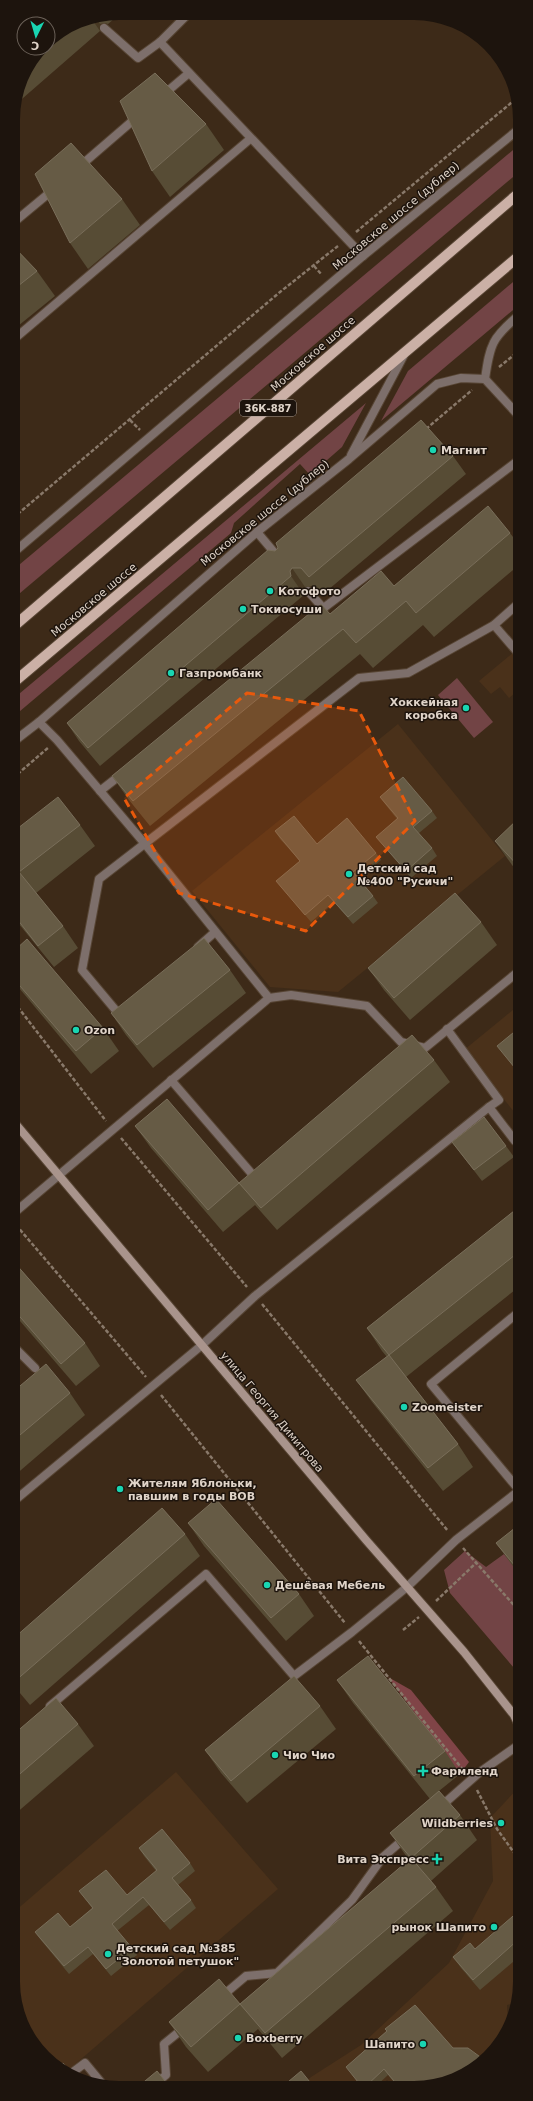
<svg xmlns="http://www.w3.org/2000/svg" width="533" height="2101" viewBox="0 0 533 2101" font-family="'DejaVu Sans',sans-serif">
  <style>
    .built { fill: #4a311a }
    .green { fill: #724445 }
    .forest { fill: #804447 }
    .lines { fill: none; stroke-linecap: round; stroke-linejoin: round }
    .service-casing { stroke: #574534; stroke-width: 10 }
    .minor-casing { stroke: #574534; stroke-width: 10 }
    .secondary-casing { stroke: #574534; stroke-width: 10 }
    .primary-casing { stroke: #574534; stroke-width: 12 }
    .path { stroke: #89796a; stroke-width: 2.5; stroke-dasharray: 4 2; stroke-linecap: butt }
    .service { stroke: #7d6f6b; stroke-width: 8 }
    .minor { stroke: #7d6f6b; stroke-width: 8 }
    .secondary { stroke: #a9948c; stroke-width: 8 }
    .primary { stroke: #cbb0a6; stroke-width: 10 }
    .wall { fill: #574c35 }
    .shaded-wall { fill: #473823 }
    .building { fill: #665b45; stroke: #796e5a }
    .marked { fill: #e8590c; fill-opacity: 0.2; stroke: #e8590c; stroke-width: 3; stroke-dasharray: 8 5; stroke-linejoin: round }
    .poi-dot { fill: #19d5b2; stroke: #1d140d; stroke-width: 1.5 }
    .labels { text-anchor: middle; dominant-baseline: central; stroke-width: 3; stroke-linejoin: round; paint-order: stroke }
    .shield { fill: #1d140d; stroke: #a69a91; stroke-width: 1 }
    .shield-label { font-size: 10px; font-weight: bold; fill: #e0d4c9 }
    .street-label { font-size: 11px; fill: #e0d4c9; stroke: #1d140d }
    .poi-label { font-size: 11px; font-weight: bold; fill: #e0d4c9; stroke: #1d140d; text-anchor: start }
  </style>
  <rect width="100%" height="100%" fill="#3d2a18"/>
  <g class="built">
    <polygon points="514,652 519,658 519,683 513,689 515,693 509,698 500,687 491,694 479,681"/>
    <polygon points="398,724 505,856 338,992 270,987 192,891"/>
    <polygon points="519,1005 519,1118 464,1050"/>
    <polygon points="176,1772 278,1889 65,2073 39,2052 14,1996 14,1912"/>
    <polygon points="520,1786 520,1989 516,2003 507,2005 508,2030 494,2052 461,2077 428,2087 394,2087 387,2080 380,2087 300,2087 311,2077 361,2045 449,1963 493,1881 490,1818"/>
  </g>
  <g class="green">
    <polygon points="519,145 519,172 13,599 13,570"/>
    <polygon points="519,277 519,305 381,421 408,371"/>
    <polygon points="366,403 342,447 310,475 300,464 234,523 231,533 13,717 13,699"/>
    <polygon points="457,678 493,722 474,738 438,695"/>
    <polygon points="465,1551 486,1567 504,1554 520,1573 520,1675 450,1593 444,1570"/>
  </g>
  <polygon class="forest" points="388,1677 411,1690 469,1762 460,1774"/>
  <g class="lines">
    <defs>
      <g id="service">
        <polyline points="104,28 138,58 160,42 189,13"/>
        <polyline points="160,42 363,256"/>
        <polyline points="163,95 189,73"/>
        <polyline points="79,167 137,117"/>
        <polyline points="13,223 54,189"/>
        <polyline points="13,340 250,139"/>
        <polyline points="257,532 279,558"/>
        <polyline points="308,591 323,608"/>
        <polyline points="317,613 519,460"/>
        <polyline points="494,625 519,654"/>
        <polyline points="39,722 57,740 145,844 269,998 291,995 367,1006 401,1042 425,1048 519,971"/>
        <polyline points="100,791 123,773"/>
        <polyline points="198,947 215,932"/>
        <polyline points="123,1010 118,1013 82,970 99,879 359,678 408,673 494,625 519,603"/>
        <polyline points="447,1029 499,1100 489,1107 515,1141"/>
        <polyline points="171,1080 258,1181"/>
        <polyline points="14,1213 269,998"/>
        <polyline points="14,1347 35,1368"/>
        <polyline points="519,1490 431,1384 520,1311"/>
        <polyline points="14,1501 202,1345 255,1296 489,1107"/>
        <polyline points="50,1706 206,1574 294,1676 352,1632 407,1587 456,1540 520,1490"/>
        <polyline points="439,1808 480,1772 520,1744"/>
        <polyline points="221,1997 246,1976 277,1973 352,1900 383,1857 405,1838"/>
        <polyline points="69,2075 85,2063 104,2086"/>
        <polyline points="155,2084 166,2075 164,2044 185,2027"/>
      </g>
      <g id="minor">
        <path d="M 485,379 C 490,344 492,338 519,315"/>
        <polyline points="485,379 519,416"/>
        <polyline points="351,455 404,355"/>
        <polyline points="13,553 363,256 519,129"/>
        <polyline points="13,742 39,722 257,532 349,459 437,384 461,378 485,379"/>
      </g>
      <polyline id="secondary" points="14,1122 366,1540 464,1652 514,1715 520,1728"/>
      <g id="primary">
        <polyline points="13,627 519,193"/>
        <polyline points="13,683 519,256"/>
      </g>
    </defs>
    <use href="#service" class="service-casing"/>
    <use href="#minor" class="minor-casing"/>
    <use href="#secondary" class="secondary-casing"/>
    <use href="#primary" class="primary-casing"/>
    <g class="path">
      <polyline points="356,232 517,98"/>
      <polyline points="314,266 322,275"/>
      <polyline points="499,367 519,351"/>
      <polyline points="130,420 140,430"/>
      <polyline points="426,429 472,390"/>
      <polyline points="13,518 280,292 338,246"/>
      <polyline points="13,778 49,747"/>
      <polyline points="14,1002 106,1121"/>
      <polyline points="121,1138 247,1287"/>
      <polyline points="16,1225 146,1377"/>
      <polyline points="262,1304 448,1531"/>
      <polyline points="161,1395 345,1623"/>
      <polyline points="463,1548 520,1612"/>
      <polyline points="436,1601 476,1563"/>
      <polyline points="403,1630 419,1617"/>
      <polyline points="359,1641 464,1771"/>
      <polyline points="477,1790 497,1829 520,1861"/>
    </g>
    <use href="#service" class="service"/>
    <use href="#minor" class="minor"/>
    <use href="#secondary" class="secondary"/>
    <use href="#primary" class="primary"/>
  </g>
  <g class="wall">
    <polygon points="119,13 121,13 108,24 105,23 100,24 100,31 15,105 21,78 41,48 48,48 48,41 78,21"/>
    <polygon points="206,124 224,150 170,197 152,171"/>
    <polygon points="122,199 140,225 88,269 70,243"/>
    <polygon points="13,246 37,271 55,296 13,330"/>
    <polygon points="453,456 466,474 322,595 314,586 305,587 303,590 304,595 100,766 79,741 67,723 275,551"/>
    <polygon points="510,533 519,545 519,565 434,637 423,625 373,668 360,654 150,826 129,800 112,776 330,614"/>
    <polygon points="380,797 432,811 437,818 419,833 432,848 437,856 411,878 382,844 376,837 397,819 385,804"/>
    <polygon points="519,818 519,873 512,865 495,841"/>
    <polygon points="80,825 95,846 36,893 63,926 78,948 54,967 14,918 13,832"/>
    <polygon points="275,831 317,844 376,853 381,860 359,879 373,896 378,903 353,924 334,902 311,922 282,888 276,881 300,861 280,839"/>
    <polygon points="481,922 497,945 410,1020 384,990 368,968"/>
    <polygon points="14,951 103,1028 119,1051 91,1074 14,982"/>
    <polygon points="230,970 246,993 153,1068 126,1035 111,1013"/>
    <polygon points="434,1060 450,1082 277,1230 255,1205 223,1232 151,1148 135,1126 239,1183"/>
    <polygon points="452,1142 506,1146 514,1157 482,1181"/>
    <polygon points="519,1207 520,1286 406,1377 458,1444 473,1467 443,1491 372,1402 356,1380 387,1357 382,1351 367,1328"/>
    <polygon points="14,1262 85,1343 100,1366 76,1386 14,1314"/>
    <polygon points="14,1391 70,1393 85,1415 14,1476"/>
    <polygon points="188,1523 299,1594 314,1616 286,1641 204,1546"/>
    <polygon points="520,1524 520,1575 512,1565 496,1543"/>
    <polygon points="185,1534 200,1556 30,1705 14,1686 14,1638"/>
    <polygon points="337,1680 445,1751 460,1774 439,1791 460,1815 477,1840 431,1881 436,1887 453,1911 282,2058 258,2029 208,2072 186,2047 169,2022 240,2004 409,1860 390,1833 430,1799 353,1703"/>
    <polygon points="320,1706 336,1729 247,1803 221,1773 205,1750"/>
    <polygon points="78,1724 94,1746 14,1815 14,1734"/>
    <polygon points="139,1848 190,1863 195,1871 178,1885 191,1900 196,1908 170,1930 149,1905 117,1931 132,1948 137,1955 111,1976 93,1954 69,1974 40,1939 35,1932 70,1927 92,1908 79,1891 127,1895 156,1871 144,1856"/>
    <polygon points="520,1910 520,1956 480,1990 461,1968 453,1957 475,1949"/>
    <polygon points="387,2031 428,2087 398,2087 388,2075 375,2087 362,2087 351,2073 346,2067"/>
  </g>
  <g class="shaded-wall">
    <polygon points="91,18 96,18 100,24 100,31"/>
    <polygon points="292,568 305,587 303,590 304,595 291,576 290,571"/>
  </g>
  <g class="building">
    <polygon points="155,73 206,124 152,171 120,101"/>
    <polygon points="71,143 122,199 70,243 35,174"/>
    <polygon points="13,246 37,271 13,290"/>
    <polygon points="421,420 453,456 309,577 301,568 292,568 290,571 291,576 88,748 67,723 268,550 275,551 278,548 276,543"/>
    <polygon points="488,506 510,533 416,613 406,601 356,643 343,629 133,801 112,776 321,604 330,614 381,571 394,586"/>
    <polygon points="519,591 519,599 515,595"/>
    <polygon points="403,777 432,811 413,827 432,848 406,871 376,837 398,818 380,797"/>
    <polygon points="58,797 80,825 19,872 63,926 38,946 14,915 13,832"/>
    <polygon points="294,816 317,844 347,818 376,853 353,872 373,896 348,917 328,895 305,915 276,881 300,861 275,831"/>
    <polygon points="519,818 519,867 495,841"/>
    <polygon points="455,893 481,922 394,998 368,968"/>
    <polygon points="204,938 230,970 137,1045 111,1013"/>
    <polygon points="27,939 103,1028 76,1051 14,979 14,951"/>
    <polygon points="519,1028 519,1073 497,1046"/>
    <polygon points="412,1035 434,1060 261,1208 239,1183"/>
    <polygon points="167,1099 239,1183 208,1210 135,1126"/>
    <polygon points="484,1117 506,1146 474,1170 452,1142"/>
    <polygon points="519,1207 520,1251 389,1355 367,1328"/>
    <polygon points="14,1262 85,1343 61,1364 14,1310"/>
    <polygon points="389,1355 458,1444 428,1468 356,1380"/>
    <polygon points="46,1364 70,1393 14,1440 14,1391"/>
    <polygon points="216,1499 299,1594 271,1618 188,1523"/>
    <polygon points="162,1508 185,1534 14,1682 14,1638"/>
    <polygon points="520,1524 520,1572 496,1543"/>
    <polygon points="368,1656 445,1751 414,1776 337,1680"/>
    <polygon points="294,1676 320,1706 231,1781 205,1750"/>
    <polygon points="56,1698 78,1724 14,1779 14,1734"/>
    <polygon points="439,1791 460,1815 411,1858 390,1833"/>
    <polygon points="162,1829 190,1863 172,1878 191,1900 164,1922 143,1897 112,1924 132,1948 106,1969 88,1947 64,1966 35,1932 58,1913 70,1927 93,1908 79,1891 106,1870 127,1895 157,1870 139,1848"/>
    <polygon points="411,1858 436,1887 265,2033 240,2004"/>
    <polygon points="520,1910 520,1940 519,1939 473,1980 453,1957 470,1943 475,1949"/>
    <polygon points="219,1979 240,2004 191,2047 169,2022"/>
    <polygon points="415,2005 453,2048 468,2048 483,2059 484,2060 461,2077 428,2087 399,2087 384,2069 365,2087 362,2087 346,2067 387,2031 385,2029"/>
    <polygon points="63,2063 75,2077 66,2074 58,2067"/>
    <polygon points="157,2071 169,2086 139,2086"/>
    <polygon points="301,2071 314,2087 282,2087"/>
  </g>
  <path class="marked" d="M 247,693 L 359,711 L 415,821 L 306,931 L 179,893 L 124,798 Z"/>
  <g class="poi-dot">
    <circle cx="433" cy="450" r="4"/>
    <circle cx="270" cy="591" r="4"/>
    <circle cx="243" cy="609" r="4"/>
    <circle cx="171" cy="673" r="4"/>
    <circle cx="466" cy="708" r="4"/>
    <circle cx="349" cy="874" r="4"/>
    <circle cx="76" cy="1030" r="4"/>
    <circle cx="404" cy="1407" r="4"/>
    <circle cx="120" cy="1489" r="4"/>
    <circle cx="267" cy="1585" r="4"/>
    <circle cx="275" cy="1755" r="4"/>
    <path d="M421 1765h4v4h4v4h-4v4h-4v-4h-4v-4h4z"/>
    <circle cx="501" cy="1823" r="4"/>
    <path d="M435 1853h4v4h4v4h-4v4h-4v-4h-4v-4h4z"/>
    <circle cx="494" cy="1927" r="4"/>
    <circle cx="108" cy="1954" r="4"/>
    <circle cx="238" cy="2038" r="4"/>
    <circle cx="423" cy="2044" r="4"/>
  </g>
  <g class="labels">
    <rect class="shield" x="240" y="400" width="56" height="16" rx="3"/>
    <g class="shield-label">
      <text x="268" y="408">36К-887</text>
    </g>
    <g class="street-label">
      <text transform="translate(396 216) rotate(-40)">Московское шоссе (дублер)</text>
      <text transform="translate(313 354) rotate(-41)">Московское шоссе</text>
      <text transform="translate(265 513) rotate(-39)">Московское шоссе (дублер)</text>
      <text transform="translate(94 600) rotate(-40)">Московское шоссе</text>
      <text transform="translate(272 1412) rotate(50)">улица Георгия Димитрова</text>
    </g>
    <g class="poi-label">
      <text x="441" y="450">Магнит</text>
      <text x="278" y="591">Котофото</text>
      <text x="251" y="609">Токиосуши</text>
      <text x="179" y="673">Газпромбанк</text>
      <text x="458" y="702" text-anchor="end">Хоккейная<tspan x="458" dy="13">коробка</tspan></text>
      <text x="357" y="868">Детский сад<tspan x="357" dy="13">№400 "Русичи"</tspan></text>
      <text x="84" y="1030">Ozon</text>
      <text x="412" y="1407">Zoomeister</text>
      <text x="128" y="1483">Жителям Яблоньки,<tspan x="128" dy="13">павшим в годы ВОВ</tspan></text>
      <text x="275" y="1585">Дешёвая Мебель</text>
      <text x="283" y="1755">Чио Чио</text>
      <text x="431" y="1771">Фармленд</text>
      <text x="493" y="1823" text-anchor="end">Wildberries</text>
      <text x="429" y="1859" text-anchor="end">Вита Экспресс</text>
      <text x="486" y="1927" text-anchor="end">рынок Шапито</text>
      <text x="116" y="1948">Детский сад №385<tspan x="116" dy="13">"Золотой петушок"</tspan></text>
      <text x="246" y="2038">Boxberry</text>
      <text x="415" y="2044" text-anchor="end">Шапито</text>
    </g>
  </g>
  <path d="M0 0H533V2101H0ZM119 20H414A99 99 0 0 1 513 119V1982A99 99 0 0 1 414 2081H119A99 99 0 0 1 20 1982V119A99 99 0 0 1 119 20Z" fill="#1d140d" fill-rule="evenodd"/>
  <g transform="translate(36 36) rotate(185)"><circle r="19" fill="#1d140d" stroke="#6b6158"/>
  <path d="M0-3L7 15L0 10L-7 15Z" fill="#19d5b2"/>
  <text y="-6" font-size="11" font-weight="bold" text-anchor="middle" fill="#e0d4c9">С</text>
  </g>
</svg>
